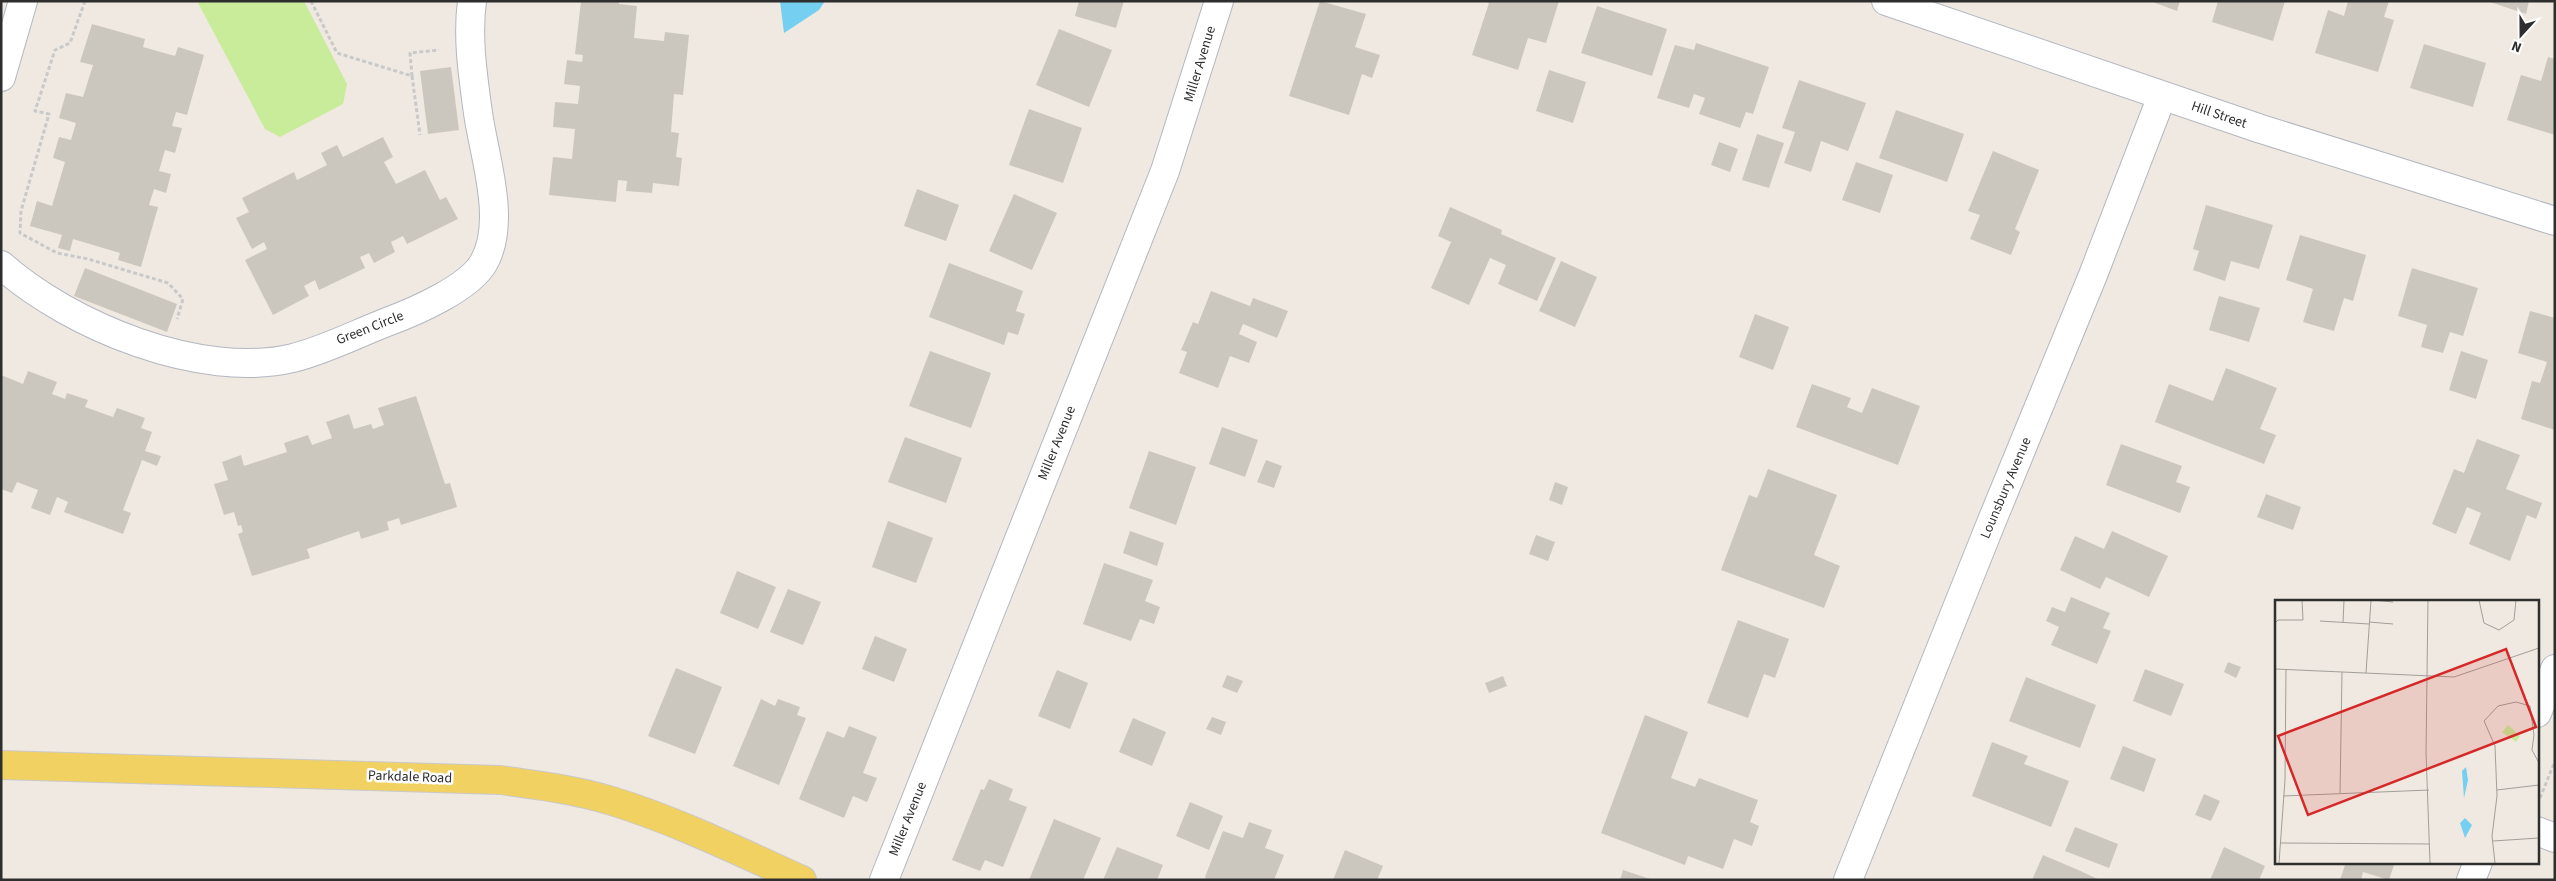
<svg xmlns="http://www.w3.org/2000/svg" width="2556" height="881" viewBox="0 0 2556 881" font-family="'Source Sans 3',sans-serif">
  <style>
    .pitch { fill: #c9ec9a }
    .water { fill: #75cff0 }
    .building { fill: #cbc7bf }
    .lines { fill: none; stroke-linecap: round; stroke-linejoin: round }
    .minor-casing { stroke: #b4b7c1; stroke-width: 30 }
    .major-casing { stroke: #c9c9c9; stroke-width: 30 }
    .path { stroke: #c9c9c9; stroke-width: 3; stroke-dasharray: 4 2.5; stroke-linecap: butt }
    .minor { stroke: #fff; stroke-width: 28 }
    .major { stroke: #f2d163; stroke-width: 28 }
    .labels { text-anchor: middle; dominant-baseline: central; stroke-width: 5; stroke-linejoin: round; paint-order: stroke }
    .street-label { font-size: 14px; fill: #2e2e2e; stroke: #fff }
    .inset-road { fill: none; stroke: #a29e99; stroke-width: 1 }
    .view { fill: #d62828; fill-opacity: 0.15; stroke: #d62828; stroke-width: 2.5 }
    .inset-edge { fill: none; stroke: #2e2e2e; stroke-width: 2.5 }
  </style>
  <rect width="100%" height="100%" fill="#efe9e1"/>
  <polygon class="pitch" points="197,1 304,1 347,84 343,104 280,137 265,129"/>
  <polygon class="water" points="780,1 825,1 819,10 784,33"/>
  <g class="building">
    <polygon points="581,1 619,1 619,4 637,6 634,38 664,41 665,32 689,35 683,95 674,94 671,132 679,133 676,157 682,158 679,186 653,183 652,193 626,191 627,181 618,180 616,202 549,195 553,157 572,159 575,129 553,127 555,102 578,104 580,86 564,84 567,60 582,62 583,55 575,54"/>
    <polygon points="1079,1 1124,1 1116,28 1075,16"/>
    <polygon points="1320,1 1366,14 1355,47 1380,55 1372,78 1362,74 1349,115 1289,96"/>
    <polygon points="1484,1 1559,1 1546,43 1528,38 1518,70 1472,55 1489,3"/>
    <polygon points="2150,1 2180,1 2177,11"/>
    <polygon points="2218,1 2285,1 2273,41 2212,22"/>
    <polygon points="2348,1 2389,1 2384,17 2394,20 2378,72 2315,53 2328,10 2344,16"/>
    <polygon points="2487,1 2529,1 2526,14"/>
    <polygon points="1597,6 1667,29 1652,76 1581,53"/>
    <polygon points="92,24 145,39 143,47 175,56 178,47 204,55 187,115 176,112 172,126 182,128 175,153 165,150 159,171 171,174 166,193 154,189 149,205 158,207 141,267 118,260 120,253 73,239 70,251 58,248 62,235 30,226 37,201 52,206 65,162 53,158 59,137 71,140 76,123 59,118 66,93 83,97 93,65 80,62"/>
    <polygon points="1059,29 1112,50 1089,107 1036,85"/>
    <polygon points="1696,43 1769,67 1753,114 1746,112 1740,128 1699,114 1705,98 1694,94 1689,108 1657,98 1675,45 1694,50"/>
    <polygon points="2424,44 2486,63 2473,107 2410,88"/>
    <polygon points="2548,57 2555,59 2555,135 2507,120 2521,75 2541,81"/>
    <polygon points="451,67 459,130 428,134 420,71"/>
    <polygon points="1549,70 1586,82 1573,123 1536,111"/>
    <polygon points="1799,80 1866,103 1848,151 1821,141 1811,172 1784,163 1795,132 1782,128"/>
    <polygon points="1029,109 1082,128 1063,183 1009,165"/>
    <polygon points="1896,110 1964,134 1947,182 1879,158"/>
    <polygon points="1757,134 1784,143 1769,188 1742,180"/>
    <polygon points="383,137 393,157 384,162 396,184 425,170 440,200 446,197 458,219 407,244 403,236 391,242 395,252 374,263 369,253 360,257 365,268 319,290 315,280 304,286 309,296 273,315 245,260 267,249 264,242 252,249 236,218 249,212 242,198 294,172 297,180 327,165 321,153 337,145 343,157"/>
    <polygon points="1719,142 1738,149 1730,172 1711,165"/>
    <polygon points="1993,151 2039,170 2015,229 2020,232 2011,255 1970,239 1980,215 1968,211"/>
    <polygon points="1856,162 1893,175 1880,213 1842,200"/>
    <polygon points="917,189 959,205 946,241 904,226"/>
    <polygon points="1014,194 1057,213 1032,270 989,251"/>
    <polygon points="2206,205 2273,225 2259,269 2231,261 2225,281 2193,270 2199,251 2193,249"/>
    <polygon points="1450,207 1502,230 1501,234 1556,258 1537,301 1498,284 1506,265 1490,258 1469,305 1431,288 1451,242 1438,236"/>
    <polygon points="2300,235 2366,255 2353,301 2344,298 2334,331 2303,322 2313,289 2286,280"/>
    <polygon points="1561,261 1597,277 1575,327 1539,311"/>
    <polygon points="949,263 1023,291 1016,311 1025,314 1018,335 1008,332 1004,345 929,317"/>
    <polygon points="85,268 177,304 167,332 74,296"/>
    <polygon points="2412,268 2478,288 2463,336 2450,332 2443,353 2421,347 2427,325 2398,316"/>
    <polygon points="1211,291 1250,306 1253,298 1288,311 1277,338 1243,324 1239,334 1257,342 1249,363 1230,356 1218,388 1179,373 1187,352 1181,350 1193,322 1198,324"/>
    <polygon points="2219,296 2260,308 2249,342 2209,330"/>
    <polygon points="2530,311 2555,318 2555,430 2521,419 2532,381 2540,383 2547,362 2518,353"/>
    <polygon points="1755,314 1789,327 1773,370 1739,357"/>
    <polygon points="930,351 991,373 971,428 909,406"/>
    <polygon points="2461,351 2488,360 2476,399 2449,390"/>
    <polygon points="2226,368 2277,388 2260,429 2276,435 2264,464 2155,422 2169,384 2213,401"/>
    <polygon points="28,371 57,382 52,394 65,399 67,393 88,400 85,407 113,417 117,408 145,418 141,428 152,432 145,451 161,456 157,466 142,460 123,510 131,513 123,534 64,512 68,502 57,497 50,515 31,508 38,490 17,482 12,493 1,489 1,375 23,384"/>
    <polygon points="1812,384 1851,398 1847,407 1862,413 1872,388 1920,406 1898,465 1796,427"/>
    <polygon points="416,396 445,484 450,483 457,507 401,525 399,518 387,522 389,530 361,539 359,531 307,549 310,558 252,576 238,534 243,532 241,525 238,526 234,512 224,515 214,484 228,480 222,462 241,455 244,466 287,452 284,443 308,435 312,445 332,438 326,422 349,414 354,429 371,424 373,429 384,425 378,408"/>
    <polygon points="1222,427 1258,440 1245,477 1209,464"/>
    <polygon points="905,437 962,458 946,503 888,482"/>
    <polygon points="2477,439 2520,455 2506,489 2542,503 2536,519 2527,515 2510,561 2469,544 2481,513 2467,507 2456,534 2432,524 2454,469 2464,473"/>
    <polygon points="2121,444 2182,466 2176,482 2190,487 2180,513 2106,485"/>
    <polygon points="1149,451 1196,467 1176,525 1129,508"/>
    <polygon points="1266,460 1282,466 1274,488 1257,482"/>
    <polygon points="1768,469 1837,495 1814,555 1840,566 1824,608 1721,570 1749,495 1757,498"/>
    <polygon points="1555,482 1568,487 1562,505 1549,500"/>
    <polygon points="2266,494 2301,507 2293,530 2257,517"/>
    <polygon points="888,521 933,538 916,583 872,567"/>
    <polygon points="1130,531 1164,543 1157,566 1123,553"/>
    <polygon points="2112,531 2168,556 2149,597 2106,577 2100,589 2060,570 2075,536 2104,549"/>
    <polygon points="1536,535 1555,542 1548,561 1529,554"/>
    <polygon points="1104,563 1153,580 1145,601 1160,607 1154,624 1140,619 1131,641 1083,624"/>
    <polygon points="737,571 776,587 758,629 720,613"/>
    <polygon points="788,589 821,602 803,645 770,632"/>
    <polygon points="2071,597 2110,613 2103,628 2111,631 2097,664 2051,645 2059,627 2046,621 2052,607 2065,612"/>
    <polygon points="1738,620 1789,639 1775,678 1764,674 1748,718 1707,703"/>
    <polygon points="875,636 907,649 894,682 862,669"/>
    <polygon points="2228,662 2241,667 2236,678 2224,672"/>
    <polygon points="676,668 722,687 695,754 648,736"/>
    <polygon points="2145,669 2184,684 2171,716 2133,701"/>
    <polygon points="1057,670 1088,683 1070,729 1038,716"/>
    <polygon points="1227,675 1243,681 1237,693 1222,687"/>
    <polygon points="1503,676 1507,686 1489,693 1485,683"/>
    <polygon points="2026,677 2096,705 2080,748 2009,721"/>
    <polygon points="761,699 775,706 778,699 800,707 797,715 806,718 779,785 733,766"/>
    <polygon points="1645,715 1688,732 1671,778 1695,787 1699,778 1758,800 1750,822 1759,826 1752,846 1734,839 1723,869 1688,856 1685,865 1601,833"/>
    <polygon points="1212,717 1226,722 1221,735 1206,729"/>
    <polygon points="1133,718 1166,732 1152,766 1119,752"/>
    <polygon points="849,726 877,737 863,773 877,778 867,802 853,796 844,818 799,799 827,731 844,738"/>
    <polygon points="1992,742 2028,756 2024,764 2069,781 2051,827 1972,796"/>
    <polygon points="2123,746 2156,759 2144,792 2110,779"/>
    <polygon points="989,779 1013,789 1009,800 1027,807 1003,867 985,860 980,871 952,860 981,789 984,790"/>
    <polygon points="2204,794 2220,801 2211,821 2195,815"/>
    <polygon points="1190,802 1223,816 1209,850 1176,836"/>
    <polygon points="1054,819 1101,838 1083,880 1029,880"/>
    <polygon points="1249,822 1272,830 1265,848 1284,855 1274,880 1207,880 1205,877 1223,831 1243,838"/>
    <polygon points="2075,827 2118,844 2109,868 2065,851"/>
    <polygon points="1117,847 1163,865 1157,880 1103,880"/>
    <polygon points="2224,847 2265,866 2259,880 2210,880"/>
    <polygon points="1345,850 1383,866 1377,880 1333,880"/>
    <polygon points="2043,855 2076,869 2100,880 2032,880"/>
    <polygon points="2346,862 2395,862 2389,880 2363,872 2361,880 2340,880"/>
    <polygon points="1623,870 1650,879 1650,880 1620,880"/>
  </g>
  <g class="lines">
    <defs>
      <g id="minor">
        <polyline points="1886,1 2261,129 2555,221"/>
        <polyline points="1,77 23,1"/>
        <path d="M 1,265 C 70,326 201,380 293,358 C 325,350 356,334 387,322 C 414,312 470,288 484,262 C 507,221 484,156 478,113 C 473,76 467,38 472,1"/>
        <polyline points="2537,713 2555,669"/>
        <polyline points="2537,831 2555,838"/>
        <polyline points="884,880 1165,171 1219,1"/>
        <polyline points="1848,880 1991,523 2093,275 2162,96"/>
        <polyline points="2471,880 2478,862"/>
      </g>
      <path id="major" d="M 1,765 L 500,780 C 538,785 576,790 612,801 C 677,821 740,852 802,880"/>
    </defs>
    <use href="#minor" class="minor-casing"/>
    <use href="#major" class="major-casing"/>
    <g class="path">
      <polyline points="85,1 70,43 55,50 35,111 49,114 21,211 20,233 57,253 88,259 168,283 183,299 177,319"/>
      <polyline points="311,1 337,53 412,76 410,53 439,50"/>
      <polyline points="412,76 420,135"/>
      <polyline points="2540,798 2555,761"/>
    </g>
    <use href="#minor" class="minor"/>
    <use href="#major" class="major"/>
  </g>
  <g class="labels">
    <g class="street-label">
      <text transform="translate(1200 64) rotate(-73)">Miller Avenue</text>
      <text transform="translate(2219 115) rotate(19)">Hill Street</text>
      <text transform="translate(370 328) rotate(-21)">Green Circle</text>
      <text transform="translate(1057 443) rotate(-68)">Miller Avenue</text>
      <text transform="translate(2006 488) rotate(-67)">Lounsbury Avenue</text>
      <text transform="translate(410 777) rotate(2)">Parkdale Road</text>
      <text transform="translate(908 819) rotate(-68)">Miller Avenue</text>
    </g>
  </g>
  <g transform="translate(2275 600)">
    <rect width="264" height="264" fill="#efe9e1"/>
    <path d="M 233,125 L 245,136 L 241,142 L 227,132 Z" fill="#c9ec9a"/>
    <path d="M 191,167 L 193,180 L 189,198 L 187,171 ZM 190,218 L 197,225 L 190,238 L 185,223 Z" fill="#75cff0"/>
    <path class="inset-road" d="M 98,0 L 118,2M 153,0 L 151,152 L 155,263M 204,0 L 209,23 L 224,30 L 239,20 L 241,0M 45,21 L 94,24M 94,22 L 118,24M 0,23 L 3,20 L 28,20 L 27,0M 68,23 L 69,0M 0,69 L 179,77 L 264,48M 91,73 L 96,0M 222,190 L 264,185M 65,193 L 67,72M 8,196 L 154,190M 218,241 L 264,238M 5,243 L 155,244M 4,263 L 10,180 L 11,69M 220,263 L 217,236 L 222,196 L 220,146 L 209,121 L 223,106 L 241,102 L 255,106 L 259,135 L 257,150 L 264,163"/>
    <path class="view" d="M 231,49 L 261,127 L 33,215 L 3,136 Z"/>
    <rect width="264" height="264" class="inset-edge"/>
  </g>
  <rect width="2556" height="881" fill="none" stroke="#2e2e2e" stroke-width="5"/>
  <g transform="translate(2521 35) rotate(201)" stroke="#ffffff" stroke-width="4" paint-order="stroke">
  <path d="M0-4L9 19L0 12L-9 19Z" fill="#2e2e2e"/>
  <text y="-8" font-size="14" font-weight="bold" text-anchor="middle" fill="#2e2e2e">N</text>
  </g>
</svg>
